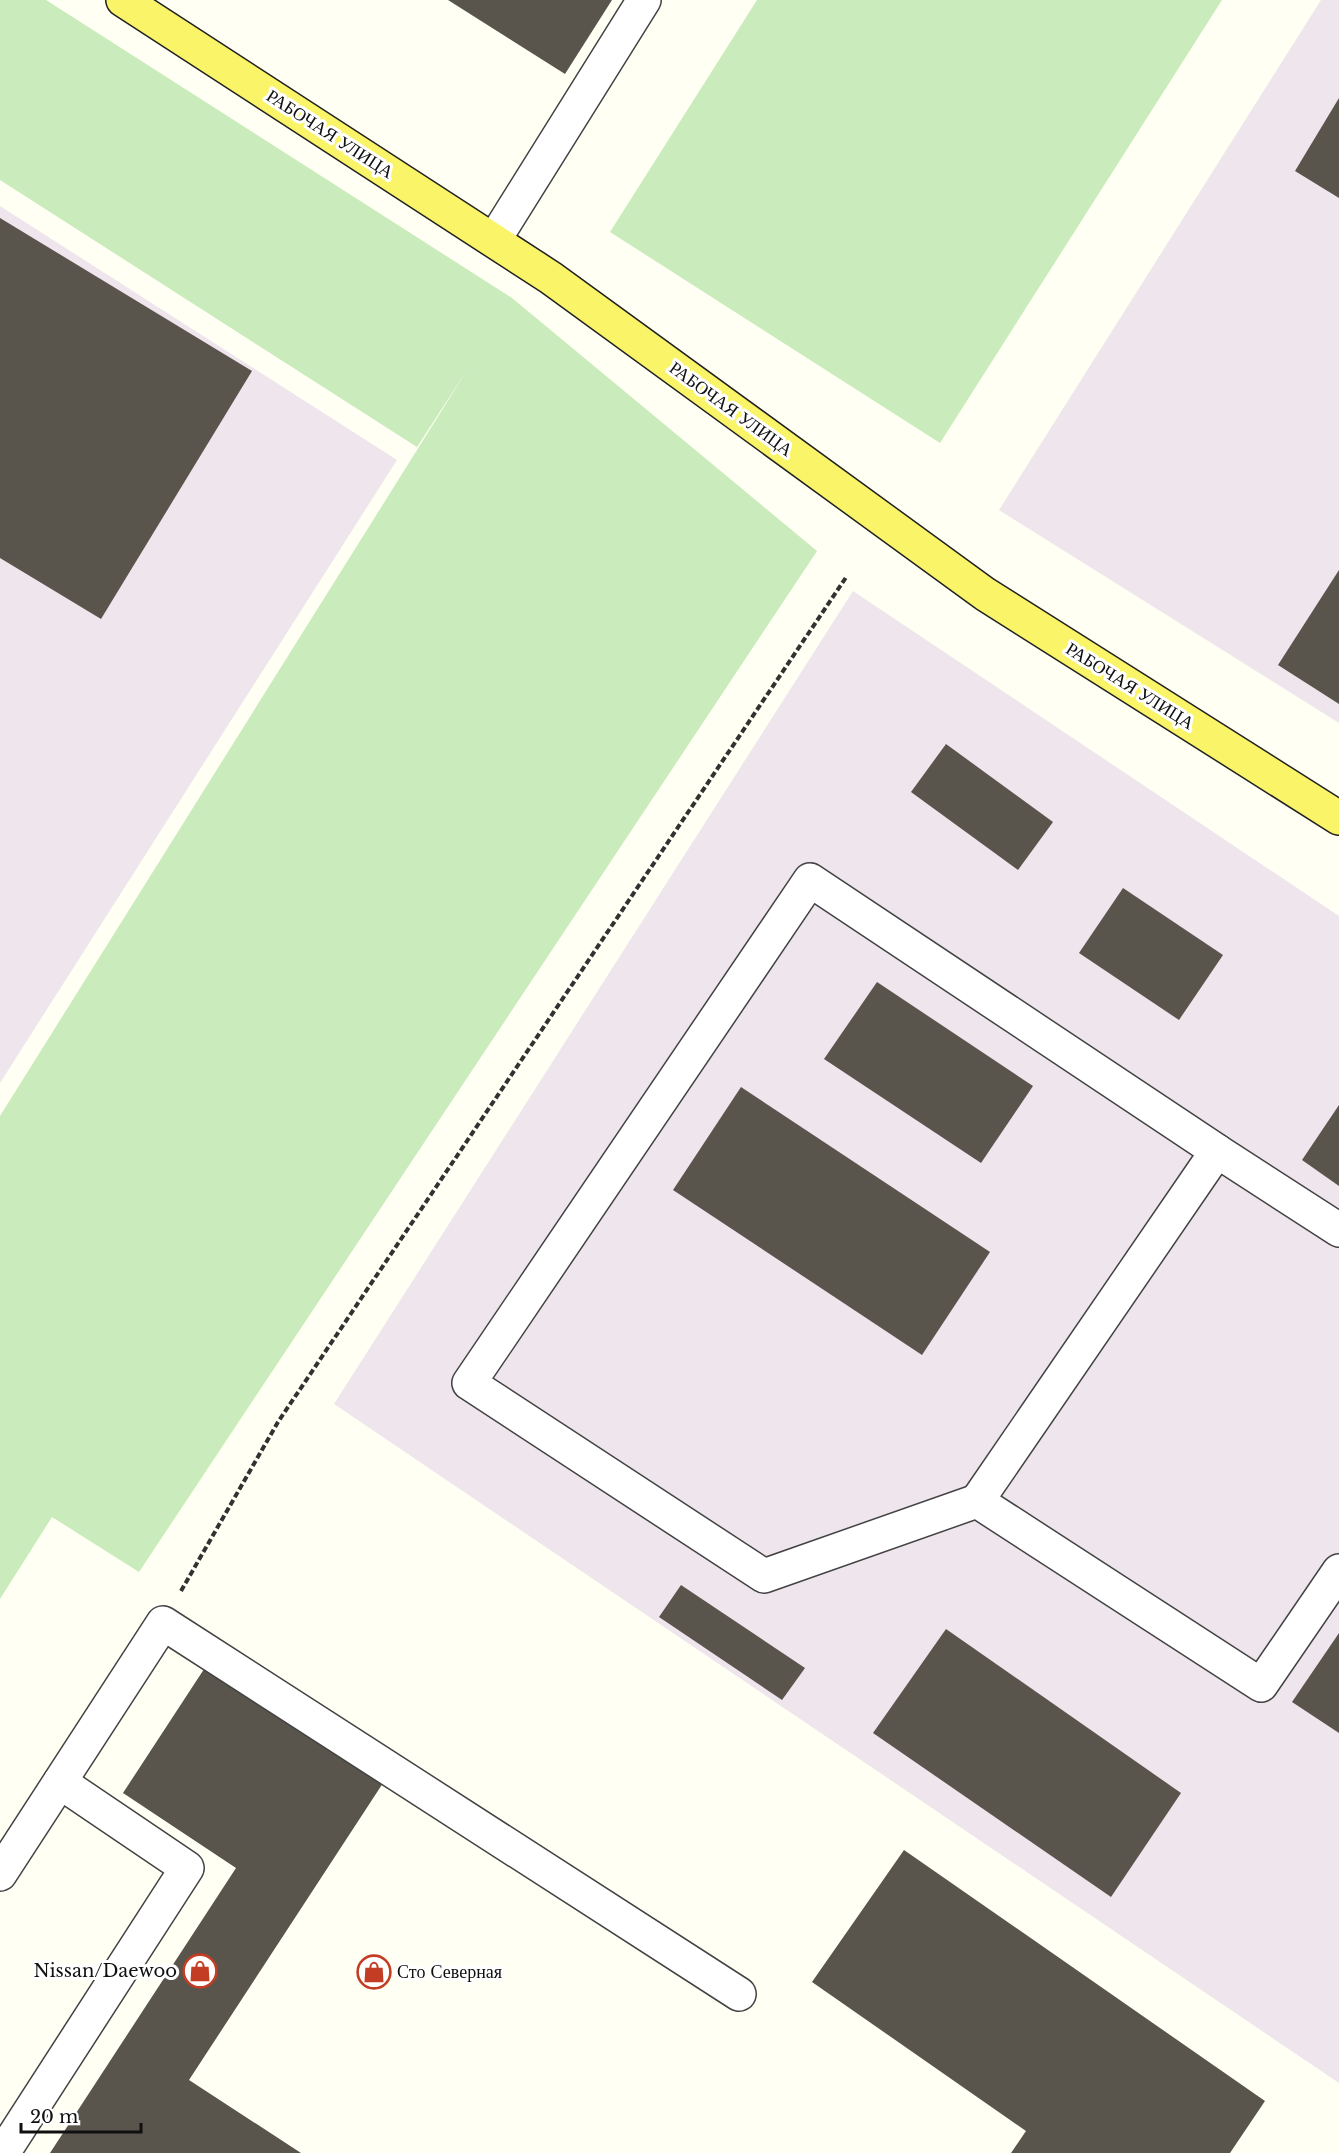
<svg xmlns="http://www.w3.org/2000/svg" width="1339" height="2153" viewBox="0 0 1339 2153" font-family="'Libre Baskerville',serif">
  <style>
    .industrial { fill: #eee5ed }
    .green { fill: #caebbb }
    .building { fill: #59544c }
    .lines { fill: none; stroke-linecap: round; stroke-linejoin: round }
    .minor-casing { stroke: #434343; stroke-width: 36 }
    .major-casing { stroke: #212121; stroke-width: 36 }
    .path { stroke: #323232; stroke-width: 4; stroke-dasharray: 6 3; stroke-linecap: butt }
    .minor { stroke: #fff; stroke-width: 33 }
    .major { stroke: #faf468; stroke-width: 33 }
    .labels { text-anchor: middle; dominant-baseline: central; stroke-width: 6; stroke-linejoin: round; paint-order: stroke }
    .street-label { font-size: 18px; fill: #101010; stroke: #fff }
    .poi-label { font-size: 18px; fill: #101010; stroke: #fff; text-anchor: end }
  </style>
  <rect width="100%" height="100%" fill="#fffff3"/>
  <g class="industrial">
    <polygon points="1321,0 1339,0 1339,723 999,510"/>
    <polygon points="0,206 397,460 0,1083"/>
    <polygon points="853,591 1339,916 1339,2083 334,1404"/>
  </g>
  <g class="green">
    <polygon points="0,0 46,0 512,298 817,551 139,1572 52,1517 0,1599 0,1116 469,367 417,447 0,180"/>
    <polygon points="757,0 1222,0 940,443 610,232"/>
  </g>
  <g class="building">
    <polygon points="448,0 612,0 565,74"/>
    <polygon points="1339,98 1339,198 1295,171"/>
    <polygon points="0,218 252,371 101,619 0,558"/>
    <polygon points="1339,570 1339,704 1278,665"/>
    <polygon points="946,744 1053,822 1018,870 911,792"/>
    <polygon points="1123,888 1223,955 1179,1020 1079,953"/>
    <polygon points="877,982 1033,1086 981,1163 824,1059"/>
    <polygon points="741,1087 990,1252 922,1355 673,1190"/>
    <polygon points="1339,1105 1339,1186 1302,1160"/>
    <polygon points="681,1585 805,1668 782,1700 659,1617"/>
    <polygon points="946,1629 1181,1793 1111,1897 873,1733"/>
    <polygon points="1339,1633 1339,1733 1292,1702"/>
    <polygon points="208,1663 385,1780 189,2080 301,2153 50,2153 236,1868 123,1793"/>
    <polygon points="904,1850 1265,2101 1230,2153 1011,2153 1026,2131 812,1982"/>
  </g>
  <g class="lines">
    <defs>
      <g id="minor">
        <polyline points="494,240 644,0"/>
        <polyline points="1217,1151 810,880 469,1383 764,1576 977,1501 1261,1685 1339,1571"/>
        <polyline points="977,1501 1217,1151 1339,1230"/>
        <polyline points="0,1874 163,1623 739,1994"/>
        <polyline points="3,2153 187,1868 60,1782"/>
      </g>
      <polyline id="major" points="123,0 551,278 985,594 1339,818"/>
    </defs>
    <use href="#minor" class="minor-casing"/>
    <use href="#major" class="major-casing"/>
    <polyline class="path" points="181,1591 278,1422 847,576"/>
    <use href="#minor" class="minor"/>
    <use href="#major" class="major"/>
  </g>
  <defs>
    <symbol id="shop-ring" viewBox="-11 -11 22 22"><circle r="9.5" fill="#fff" stroke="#c33d24" stroke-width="1.5"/><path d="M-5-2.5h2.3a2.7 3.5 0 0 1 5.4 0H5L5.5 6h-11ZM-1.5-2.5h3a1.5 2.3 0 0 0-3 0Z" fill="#c33d24"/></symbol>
  </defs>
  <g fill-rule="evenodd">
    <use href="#shop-ring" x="181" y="1952" width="38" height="38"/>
    <use href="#shop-ring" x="355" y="1953" width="38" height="38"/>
  </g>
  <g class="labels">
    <g class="street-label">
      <text transform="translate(330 134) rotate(33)">РАБОЧАЯ УЛИЦА</text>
      <text transform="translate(731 409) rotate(36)">РАБОЧАЯ УЛИЦА</text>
      <text transform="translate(1130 686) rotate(32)">РАБОЧАЯ УЛИЦА</text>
    </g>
    <g class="poi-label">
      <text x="177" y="1971">Nissan/Daewoo</text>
      <text x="397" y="1972" text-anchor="start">Сто Северная</text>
    </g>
  </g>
  <path d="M21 2123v9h120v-9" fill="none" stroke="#101010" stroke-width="3"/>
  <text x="30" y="2123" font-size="18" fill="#101010" stroke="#ffffff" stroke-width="4.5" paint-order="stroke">20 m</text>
</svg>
